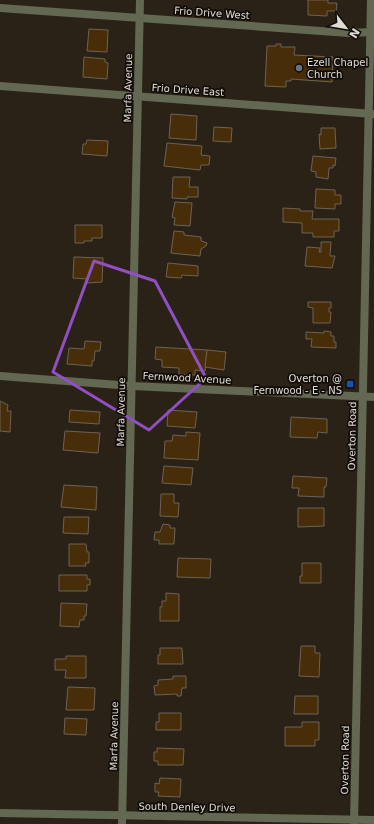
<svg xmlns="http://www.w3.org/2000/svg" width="374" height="824" viewBox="0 0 374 824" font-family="'DejaVu Sans',sans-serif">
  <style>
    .building { fill: #472d08; stroke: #6d6255 }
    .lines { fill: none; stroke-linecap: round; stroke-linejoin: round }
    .minor { stroke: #636852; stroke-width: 8 }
    .tertiary { stroke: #636852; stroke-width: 8 }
    .marked { fill: none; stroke: #904fc3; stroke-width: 3; stroke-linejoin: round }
    .worship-dot { fill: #6b7280; stroke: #100c08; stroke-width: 1.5 }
    .transit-dot { fill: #1a4fb4; stroke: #100c08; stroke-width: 1.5 }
    .labels { text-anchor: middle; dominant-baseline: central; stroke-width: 3.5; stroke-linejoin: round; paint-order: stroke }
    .street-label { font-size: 10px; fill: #e2dbd4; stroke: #100c08 }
    .poi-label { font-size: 10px; fill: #e2dbd4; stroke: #100c08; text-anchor: start }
  </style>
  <rect width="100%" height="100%" fill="#2b2217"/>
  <g class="building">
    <polygon points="308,0 328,0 328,3 337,3 336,11 327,11 327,16 308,15"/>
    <polygon points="89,29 108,30 107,52 87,51"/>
    <polygon points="276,44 281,44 281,47 295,47 294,55 333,57 332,82 291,79 291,81 286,81 286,87 265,86 267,46 276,46"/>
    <polygon points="84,57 105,59 105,62 108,63 107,79 83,77"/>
    <polygon points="171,114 197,116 196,140 169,138"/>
    <polygon points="214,127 232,128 231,142 213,141"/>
    <polygon points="321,128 335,128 336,148 320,149 319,134 321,135"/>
    <polygon points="87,140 108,141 107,156 82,154 83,144 86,144"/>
    <polygon points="167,143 202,146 201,155 210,156 209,165 201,165 200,170 164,166"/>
    <polygon points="313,156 336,158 335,166 333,165 333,168 329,168 328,179 316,177 316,172 311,171"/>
    <polygon points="173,177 190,177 189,187 198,187 198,197 187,197 187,199 172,198"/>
    <polygon points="316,189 335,190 335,195 341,195 341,204 335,204 335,209 315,208"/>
    <polygon points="175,202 192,203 190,226 174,225 175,218 172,217"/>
    <polygon points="283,208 300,209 300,211 313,211 312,219 339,219 339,231 334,231 334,237 313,237 313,233 302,233 302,223 283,222"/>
    <polygon points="75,225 102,225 102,238 92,238 92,241 84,241 84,243 75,243"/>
    <polygon points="174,231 184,232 184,235 201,237 201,241 207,243 206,246 201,249 200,256 171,253"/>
    <polygon points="321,242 331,242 330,256 335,256 332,268 305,266 307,247 320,248 319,252 321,252"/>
    <polygon points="74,257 103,258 102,282 87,283 87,279 73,278"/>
    <polygon points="168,263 198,266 198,276 182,275 181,278 166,277"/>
    <polygon points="308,302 331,302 331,308 329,308 329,312 331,312 330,323 313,323 313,308 308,307"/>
    <polygon points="324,331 331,332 331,336 334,336 334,342 336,342 336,348 311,347 312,339 306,339 306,332 324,333"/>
    <polygon points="85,341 101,342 100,351 95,351 94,361 92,361 92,366 67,364 69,348 84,349"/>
    <polygon points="156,347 207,350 205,371 195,370 195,375 179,374 179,368 162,367 162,360 155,359"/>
    <polygon points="207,350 226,352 224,370 205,367"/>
    <polygon points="0,401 8,405 7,411 11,411 10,432 0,431"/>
    <polygon points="70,410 100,412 99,424 69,422"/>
    <polygon points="168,410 197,412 195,428 167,426"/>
    <polygon points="291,417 327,419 327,433 318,432 317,438 290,437"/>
    <polygon points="65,431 100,433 98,453 63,450"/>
    <polygon points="186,432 200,433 198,460 164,458 165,441 172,441 173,435 186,436"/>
    <polygon points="164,466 193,468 191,485 162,483"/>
    <polygon points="293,476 327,478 326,487 324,487 324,497 298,496 299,488 292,488"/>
    <polygon points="64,485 97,487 96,510 61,507"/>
    <polygon points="161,494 174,494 174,503 179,503 178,517 160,516"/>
    <polygon points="298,508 324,508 324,526 298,527"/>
    <polygon points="64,517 89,517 88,534 63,533"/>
    <polygon points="163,524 170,525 170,528 175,528 174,544 159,544 159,540 154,540 155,532 160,532"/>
    <polygon points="69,544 86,544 87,552 89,552 89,563 85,563 86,566 69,566"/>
    <polygon points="178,558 211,559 210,578 177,577"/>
    <polygon points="302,563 321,563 321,583 300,583 300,576 302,576"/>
    <polygon points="59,575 87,575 87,579 90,579 90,585 87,585 87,591 59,591"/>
    <polygon points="166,593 179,594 179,621 160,621 160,607 162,607 162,601 166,601"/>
    <polygon points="61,603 87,604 86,616 84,616 84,620 80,620 79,627 60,626"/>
    <polygon points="301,646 315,646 315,653 320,653 319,677 299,676"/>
    <polygon points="160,648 182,648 183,664 158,664 158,655 160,655"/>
    <polygon points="66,656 86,656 86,678 65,678 66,670 55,670 55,659 66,659"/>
    <polygon points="173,676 186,676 186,688 182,688 181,696 177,696 177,694 155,695 154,686 158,685 158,680 173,679"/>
    <polygon points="68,687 95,688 94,710 66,710"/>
    <polygon points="295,696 318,696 318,714 294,714"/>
    <polygon points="159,713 181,713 181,730 156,730 156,722 159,722"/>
    <polygon points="65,718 87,719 86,735 64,734"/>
    <polygon points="302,722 319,722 319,740 315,740 315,746 285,746 285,727 302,727"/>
    <polygon points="157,748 184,749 183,765 158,765 158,761 154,761 154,752 157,752"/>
    <polygon points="160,778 181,779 180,797 158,796 159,792 155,792 155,783 159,784"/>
  </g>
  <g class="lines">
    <g class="minor">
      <polyline points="0,8 349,33 374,32"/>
      <polyline points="0,376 132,386 374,397"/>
      <polyline points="0,813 374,820"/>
      <polyline points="122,824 140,0"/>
    </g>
    <g class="tertiary">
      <polyline points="0,86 373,114"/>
      <polyline points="354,824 371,0"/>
    </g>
  </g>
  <path class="marked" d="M 94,261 L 155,281 L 206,378 L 149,430 L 53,372 Z"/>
  <circle class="worship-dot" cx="299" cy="68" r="4"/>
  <rect class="transit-dot" x="346" y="380" width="8" height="8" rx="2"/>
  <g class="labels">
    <g class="street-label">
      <text transform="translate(212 13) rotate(4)">Frio Drive West</text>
      <text transform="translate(128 88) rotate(-89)">Marfa Avenue</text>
      <text transform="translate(188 90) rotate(4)">Frio Drive East</text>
      <text transform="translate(187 378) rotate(3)">Fernwood Avenue</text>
      <text transform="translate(121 412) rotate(-89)">Marfa Avenue</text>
      <text transform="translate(352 436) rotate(-89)">Overton Road</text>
      <text transform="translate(114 736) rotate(-89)">Marfa Avenue</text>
      <text transform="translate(345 760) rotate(-89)">Overton Road</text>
      <text transform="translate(187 807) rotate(1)">South Denley Drive</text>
    </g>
    <g class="poi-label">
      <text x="307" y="62">Ezell Chapel<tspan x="307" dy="12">Church</tspan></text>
      <text x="342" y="378" text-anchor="end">Overton @<tspan x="342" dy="12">Fernwood - E - NS</tspan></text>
    </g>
  </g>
  <g transform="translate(346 28) rotate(121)" stroke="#100c08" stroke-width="3" paint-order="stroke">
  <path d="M0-3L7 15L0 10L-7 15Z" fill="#e2dbd4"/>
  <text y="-6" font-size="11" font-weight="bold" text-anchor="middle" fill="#e2dbd4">N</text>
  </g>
</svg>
